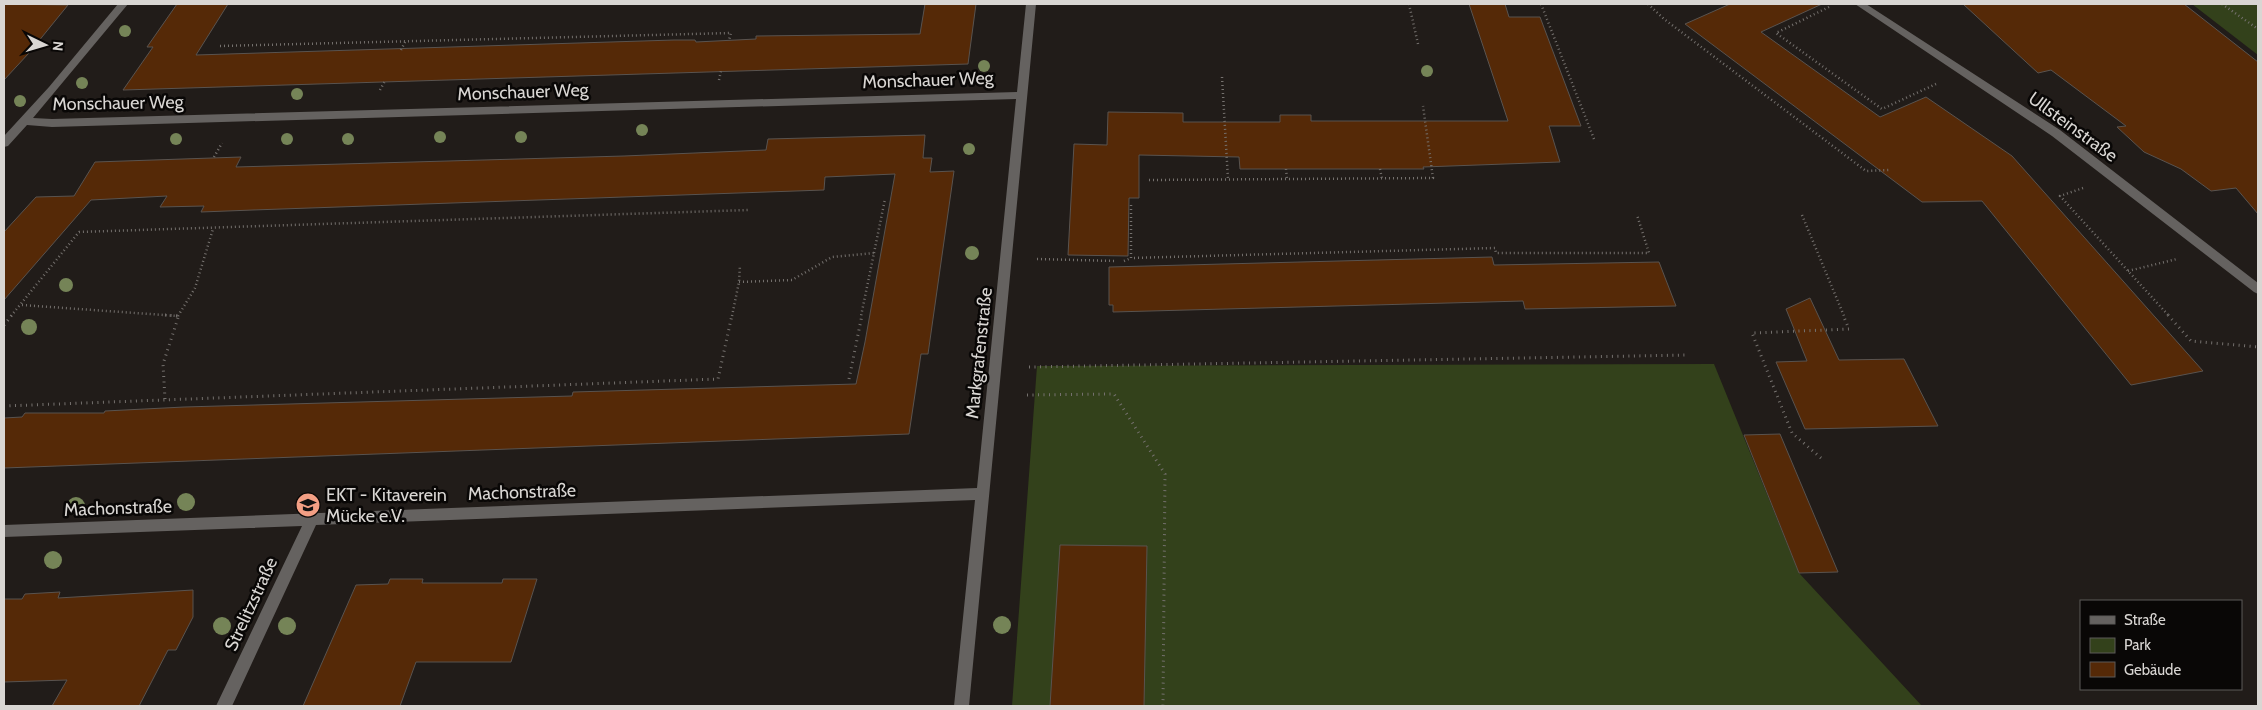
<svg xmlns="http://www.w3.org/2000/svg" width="2262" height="710" viewBox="0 0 2262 710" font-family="Cabin,sans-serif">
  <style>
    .green { fill: #33411b }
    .building { fill: #552907; stroke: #59534f }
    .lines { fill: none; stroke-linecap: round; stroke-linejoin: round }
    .path-far1 { stroke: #75716e; stroke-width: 2.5; stroke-dasharray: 1 3; stroke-linecap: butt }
    .path { stroke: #75716e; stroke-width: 3; stroke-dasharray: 1 4.5; stroke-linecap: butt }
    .minor { fill: #656260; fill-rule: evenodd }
    .tree { fill: #758457 }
    .labels { text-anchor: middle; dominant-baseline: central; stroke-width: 5; stroke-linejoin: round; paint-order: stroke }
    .street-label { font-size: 18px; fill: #d9d6d3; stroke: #090706 }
    .poi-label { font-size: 18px; fill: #d9d6d3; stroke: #090706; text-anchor: start }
  </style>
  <rect width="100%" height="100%" fill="#211c19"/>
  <g class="green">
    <polygon points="2192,4 2258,4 2258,55"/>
    <polygon points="1714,364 1799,573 1922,706 1012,706 1037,366"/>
  </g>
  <g class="building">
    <polygon points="4,4 68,5 29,53 4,80"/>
    <polygon points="177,4 228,4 196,55 674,40 695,40 696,42 756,39 756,36 920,34 925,4 976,4 968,64 123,90 153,47 147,47"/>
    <polygon points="1469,4 1505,4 1509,17 1540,17 1581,126 1549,126 1560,162 1423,167 1424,169 1240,169 1239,157 1139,155 1139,198 1129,198 1128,256 1068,255 1074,144 1107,145 1108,112 1183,113 1183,122 1280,122 1280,115 1311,115 1311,121 1508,121"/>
    <polygon points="1730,4 1822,4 1761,32 1880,117 1926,97 2012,156 2203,371 2131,385 1982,201 1922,202 1685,24"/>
    <polygon points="1963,4 2184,4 2258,62 2258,214 2236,188 2211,191 2181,169 2144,152 2117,127 2126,126 2051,70 2038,73"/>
    <polygon points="925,135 923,158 932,158 930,172 954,171 928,354 921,354 909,434 4,468 4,418 22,417 25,413 104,413 105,411 184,407 572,396 573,392 856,384 865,342 895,174 825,177 824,190 253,210 201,212 204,206 160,207 167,196 91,200 4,300 4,232 36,197 74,196 95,162 241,157 236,167 624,156 766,150 768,139"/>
    <polygon points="1492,257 1494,265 1659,262 1676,306 1525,309 1523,301 1113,312 1113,305 1109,305 1109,267"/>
    <polygon points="1810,298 1839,360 1904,359 1938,426 1805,429 1776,362 1807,361 1786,309"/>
    <polygon points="1780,434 1838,572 1799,573 1744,435"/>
    <polygon points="1060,545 1147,546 1144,706 1050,706"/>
    <polygon points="390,579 423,579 422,583 502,583 503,579 537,579 511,662 416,662 400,706 303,706 356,585 388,584"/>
    <polygon points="193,590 193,617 176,650 168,650 139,706 52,706 67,680 4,682 4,599 22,599 25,594 60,592 58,598"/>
  </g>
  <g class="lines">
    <g class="path-far1">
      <polyline points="1409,4 1418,44"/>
      <polyline points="1541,4 1594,139"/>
      <polyline points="1648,4 1664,19 1866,171 1890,170"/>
      <polyline points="2222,4 2258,29"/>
      <polyline points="1829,7 1776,33 1882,109 1936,84"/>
      <polyline points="220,46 731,33 729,40"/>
      <polyline points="401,50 405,42"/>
      <polyline points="1222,77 1228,179"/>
      <polyline points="719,80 721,71"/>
      <polyline points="380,90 385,81"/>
      <polyline points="214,157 222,143"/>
      <polyline points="1286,169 1287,179"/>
      <polyline points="1380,169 1382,179"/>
      <polyline points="1149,180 1433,178 1423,106"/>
      <polyline points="2083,188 2060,196 2169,316"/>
      <polyline points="1131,205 1131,258 1495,248 1496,253 1649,253 1637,215"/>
      <polyline points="1802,215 1844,316"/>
      <polyline points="874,253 885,199"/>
      <polyline points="1037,259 1115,261"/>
      <polyline points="1124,261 1131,258"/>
      <polyline points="2128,271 2177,259"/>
      <polyline points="739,282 792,280 832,257 874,253 861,316"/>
      <polyline points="22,305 178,316"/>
      <polyline points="11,316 79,232 748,210"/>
      <polyline points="178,316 195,288 213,229"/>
      <polyline points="732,316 739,282 740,265"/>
    </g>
    <g class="path">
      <polyline points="165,315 178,316"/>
      <polyline points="2168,315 2191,341 2258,347"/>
      <polyline points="4,325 12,315"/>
      <polyline points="1029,367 1688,355"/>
      <polyline points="849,379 862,315"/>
      <polyline points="1027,395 1114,394 1165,474 1163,706"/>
      <polyline points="165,399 163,364 179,315"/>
      <polyline points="4,406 718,379 732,315"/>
      <polyline points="1821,458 1792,433 1752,333 1849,329 1843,315"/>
    </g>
    <g class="minor">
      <polygon points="118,4 128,4 33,118 52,119 1017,92 1026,4 1036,4 969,706 954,706 975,500 316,525 232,706 216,706 302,526 4,537 4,525 977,488 1016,99 52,127 27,125 8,146 4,147 4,136 49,87"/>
      <polygon points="1855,4 1866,4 2060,130 2258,283 2258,294 2254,292 2052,136"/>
    </g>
  </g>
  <g class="tree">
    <circle cx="125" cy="31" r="6"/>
    <circle cx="984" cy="66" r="6"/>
    <circle cx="1427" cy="71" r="6"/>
    <circle cx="82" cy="83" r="6"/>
    <circle cx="297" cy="94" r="6"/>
    <circle cx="20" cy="101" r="6"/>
    <circle cx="642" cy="130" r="6"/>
    <circle cx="440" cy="137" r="6"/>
    <circle cx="521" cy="137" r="6"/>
    <circle cx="176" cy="139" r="6"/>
    <circle cx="287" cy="139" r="6"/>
    <circle cx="348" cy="139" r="6"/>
    <circle cx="969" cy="149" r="6"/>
    <circle cx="972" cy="253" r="7"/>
    <circle cx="66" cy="285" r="7"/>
    <circle cx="29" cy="327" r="8"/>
    <circle cx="186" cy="502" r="9"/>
    <circle cx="76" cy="506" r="9"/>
    <circle cx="53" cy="560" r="9"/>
    <circle cx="1002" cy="625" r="9"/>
    <circle cx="222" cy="626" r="9"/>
    <circle cx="287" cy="626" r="9"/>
  </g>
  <defs>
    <symbol id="school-disc" viewBox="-11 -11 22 22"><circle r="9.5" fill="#f39f84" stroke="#090706"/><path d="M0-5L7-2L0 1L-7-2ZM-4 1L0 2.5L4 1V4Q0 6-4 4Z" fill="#111"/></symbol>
  </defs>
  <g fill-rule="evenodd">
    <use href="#school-disc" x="294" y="491" width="28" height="28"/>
  </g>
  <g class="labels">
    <g class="street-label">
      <text transform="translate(928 80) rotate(-2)">Monschauer Weg</text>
      <text transform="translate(523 92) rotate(-2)">Monschauer Weg</text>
      <text transform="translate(118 103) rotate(-1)">Monschauer Weg</text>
      <text transform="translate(2073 127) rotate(36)">Ullsteinstraße</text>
      <text transform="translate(979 353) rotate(-84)">Markgrafenstraße</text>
      <text transform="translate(522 492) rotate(-2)">Machonstraße</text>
      <text transform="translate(118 508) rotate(-2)">Machonstraße</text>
      <text transform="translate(251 604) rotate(-65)">Strelitzstraße</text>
    </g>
    <g class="poi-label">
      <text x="326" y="495">EKT - Kitaverein<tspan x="326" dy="21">Mücke e.V.</tspan></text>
    </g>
  </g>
  <rect width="2262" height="710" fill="none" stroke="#d9d6d3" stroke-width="10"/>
  <rect x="2080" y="600" width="162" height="90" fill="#090706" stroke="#5c5a58"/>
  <rect x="2090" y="616" width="25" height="8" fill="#656260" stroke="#5c5a58"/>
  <text x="2124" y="625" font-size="15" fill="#d9d6d3">Straße</text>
  <rect x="2090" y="638" width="25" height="15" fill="#33411b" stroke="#5c5a58"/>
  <text x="2124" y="650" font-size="15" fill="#d9d6d3">Park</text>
  <rect x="2090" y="662" width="25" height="15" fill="#552907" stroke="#5c5a58"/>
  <text x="2124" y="675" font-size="15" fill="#d9d6d3">Gebäude</text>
  <g transform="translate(45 45) rotate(95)" stroke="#090706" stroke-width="4" paint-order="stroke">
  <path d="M0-4L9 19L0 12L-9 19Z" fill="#d9d6d3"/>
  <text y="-8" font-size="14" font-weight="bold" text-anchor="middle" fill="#d9d6d3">N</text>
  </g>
</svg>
